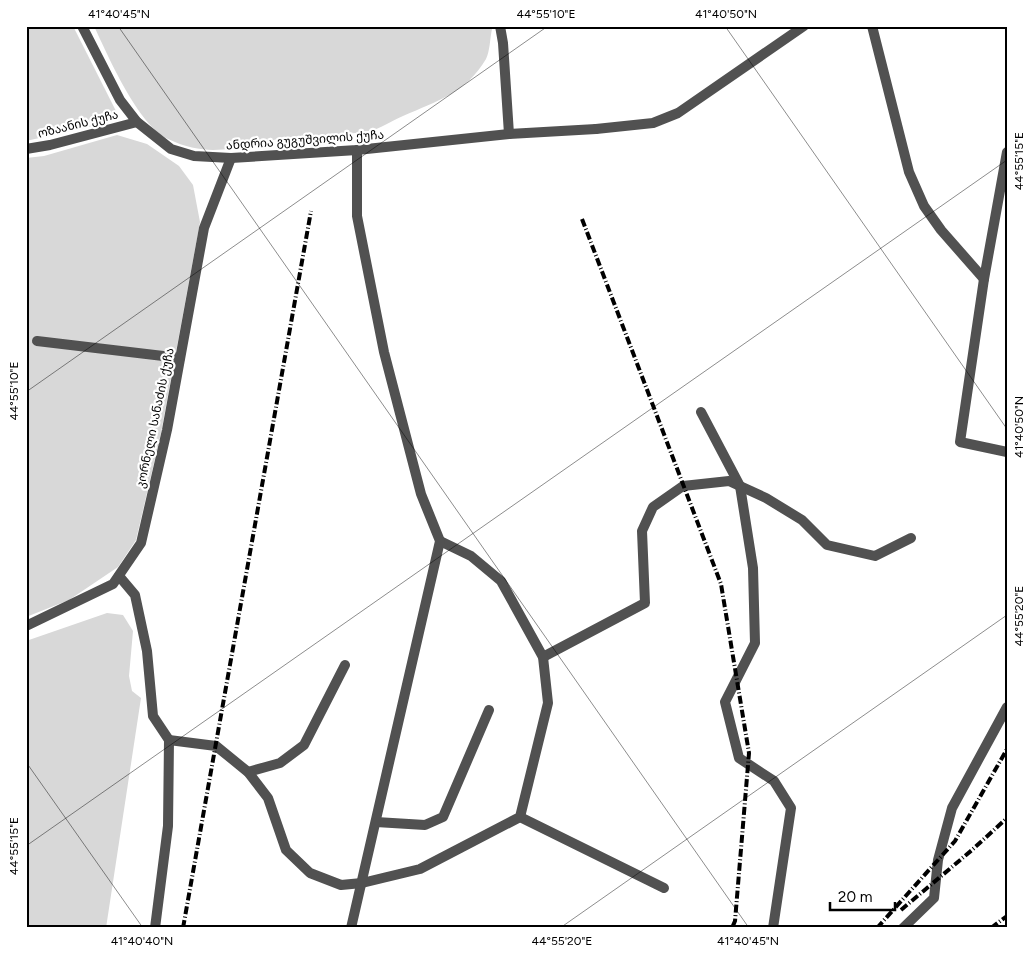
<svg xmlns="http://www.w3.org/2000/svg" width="1033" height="954" viewBox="0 0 1033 954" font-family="Figtree,'Noto Sans Georgian',sans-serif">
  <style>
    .green { fill: #d8d8d8 }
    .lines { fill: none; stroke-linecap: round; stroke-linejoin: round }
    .lane { stroke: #515151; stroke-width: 10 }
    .street { stroke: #515151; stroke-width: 10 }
    .rail { stroke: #000; stroke-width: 4; stroke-dasharray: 8 2.5 1 2.5; stroke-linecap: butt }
    .ticks { fill: none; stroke: #000; stroke-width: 1; stroke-opacity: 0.45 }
    .labels { text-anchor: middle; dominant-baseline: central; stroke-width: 4.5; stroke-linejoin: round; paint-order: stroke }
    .street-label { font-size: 12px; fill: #000; stroke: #fff }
    .neatline { fill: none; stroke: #000; stroke-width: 2 }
    .ticks-label { font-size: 12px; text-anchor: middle; fill: #000 }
  </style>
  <rect width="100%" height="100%" fill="#fff"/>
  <g class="green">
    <polygon points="26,26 73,26 118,115 106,123 26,141"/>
    <path d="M 94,26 L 492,26 L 492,29 C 490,38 490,51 486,59 C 466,93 437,101 403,116 C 393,120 380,129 369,131 C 343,136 313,135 286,138 C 239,144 215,161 168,139 C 138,125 108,56 94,26 Z"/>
    <polygon points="117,135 147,144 179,166 193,185 200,222 161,433 136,540 118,567 69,600 26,617 26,158 44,156"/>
    <polygon points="107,613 123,615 133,631 129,676 132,691 141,698 106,928 26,928 26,641"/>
  </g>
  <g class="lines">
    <g class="lane">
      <polyline points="872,26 909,172 924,206 941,230 984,279"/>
      <polyline points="596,129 653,123 678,113 804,26"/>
      <polyline points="1007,152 984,279 960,442 1007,452"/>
      <polyline points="37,341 180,358"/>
      <polyline points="119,576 135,595 147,651 153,716 169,740"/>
      <polyline points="543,657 645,603 642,531 653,507 683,486 729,481 766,498 802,520 827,545 875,556 911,538"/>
      <polyline points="248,772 280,763 304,745 345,665"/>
      <polyline points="520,817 664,888"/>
      <polyline points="376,822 425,825 443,817 489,710"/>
      <polyline points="155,928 168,826 169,740 216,746 248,772 268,798 286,850 310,873 341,885 362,883 420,869 520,817 548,703 543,657 501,581 471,556 440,541"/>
      <polyline points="351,928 440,541 421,494 384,352 357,216 357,150"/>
      <polyline points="903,928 934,898 938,860 952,808 1007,707"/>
    </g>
    <g class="street">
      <polyline points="82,26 120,100 137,122 171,149 194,156 231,158 357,150 509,134 596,129"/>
      <polyline points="500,26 503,43 509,134"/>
      <polyline points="26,149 50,145 137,122"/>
      <polyline points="701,412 740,486 753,568 755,643 725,702 739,758 774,781 791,808 773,928"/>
      <polyline points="26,626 113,584 141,543 167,430 204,228 231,158"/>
    </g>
    <g class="rail">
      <polyline points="582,219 721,584 749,753 735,921 732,928"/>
      <polyline points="901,910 972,850 1007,818"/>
      <polyline points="183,928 311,211"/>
      <polyline points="877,928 955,841 1007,749"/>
      <polyline points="991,928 1007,916"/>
    </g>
  </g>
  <path class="ticks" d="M 118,26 L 749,928M 725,26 L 1007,429M 26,392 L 548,26M 26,762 L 143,928M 26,846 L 1007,160M 560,928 L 1007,615"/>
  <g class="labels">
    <g class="street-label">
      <text transform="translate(78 124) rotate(-14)">ოზაანის ქუჩა</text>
      <text transform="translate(305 140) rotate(-4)">ანდრია გუგუშვილის ქუჩა</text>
      <text transform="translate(155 418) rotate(-78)">კორნელი სანაძის ქუჩა</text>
    </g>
  </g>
  <rect width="1033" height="954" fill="none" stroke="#ffffff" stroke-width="55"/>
  <path d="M830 902v8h65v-8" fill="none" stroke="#000000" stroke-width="2.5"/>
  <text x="838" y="902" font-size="15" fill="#000000" stroke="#ffffff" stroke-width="4" paint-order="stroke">20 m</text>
  <rect x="28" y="28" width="978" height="898" class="neatline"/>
  <g class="ticks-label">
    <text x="119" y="18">41°40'45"N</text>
    <text x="546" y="18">44°55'10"E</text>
    <text x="726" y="18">41°40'50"N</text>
    <text transform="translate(1019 161) rotate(-90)" y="4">44°55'15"E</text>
    <text transform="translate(14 391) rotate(-90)" y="4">44°55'10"E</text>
    <text transform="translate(1019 427) rotate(-90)" y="4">41°40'50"N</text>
    <text transform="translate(1019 616) rotate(-90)" y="4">44°55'20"E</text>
    <text transform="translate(14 846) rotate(-90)" y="4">44°55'15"E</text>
    <text x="142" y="945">41°40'40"N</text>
    <text x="562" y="945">44°55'20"E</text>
    <text x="748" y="945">41°40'45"N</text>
  </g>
</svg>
